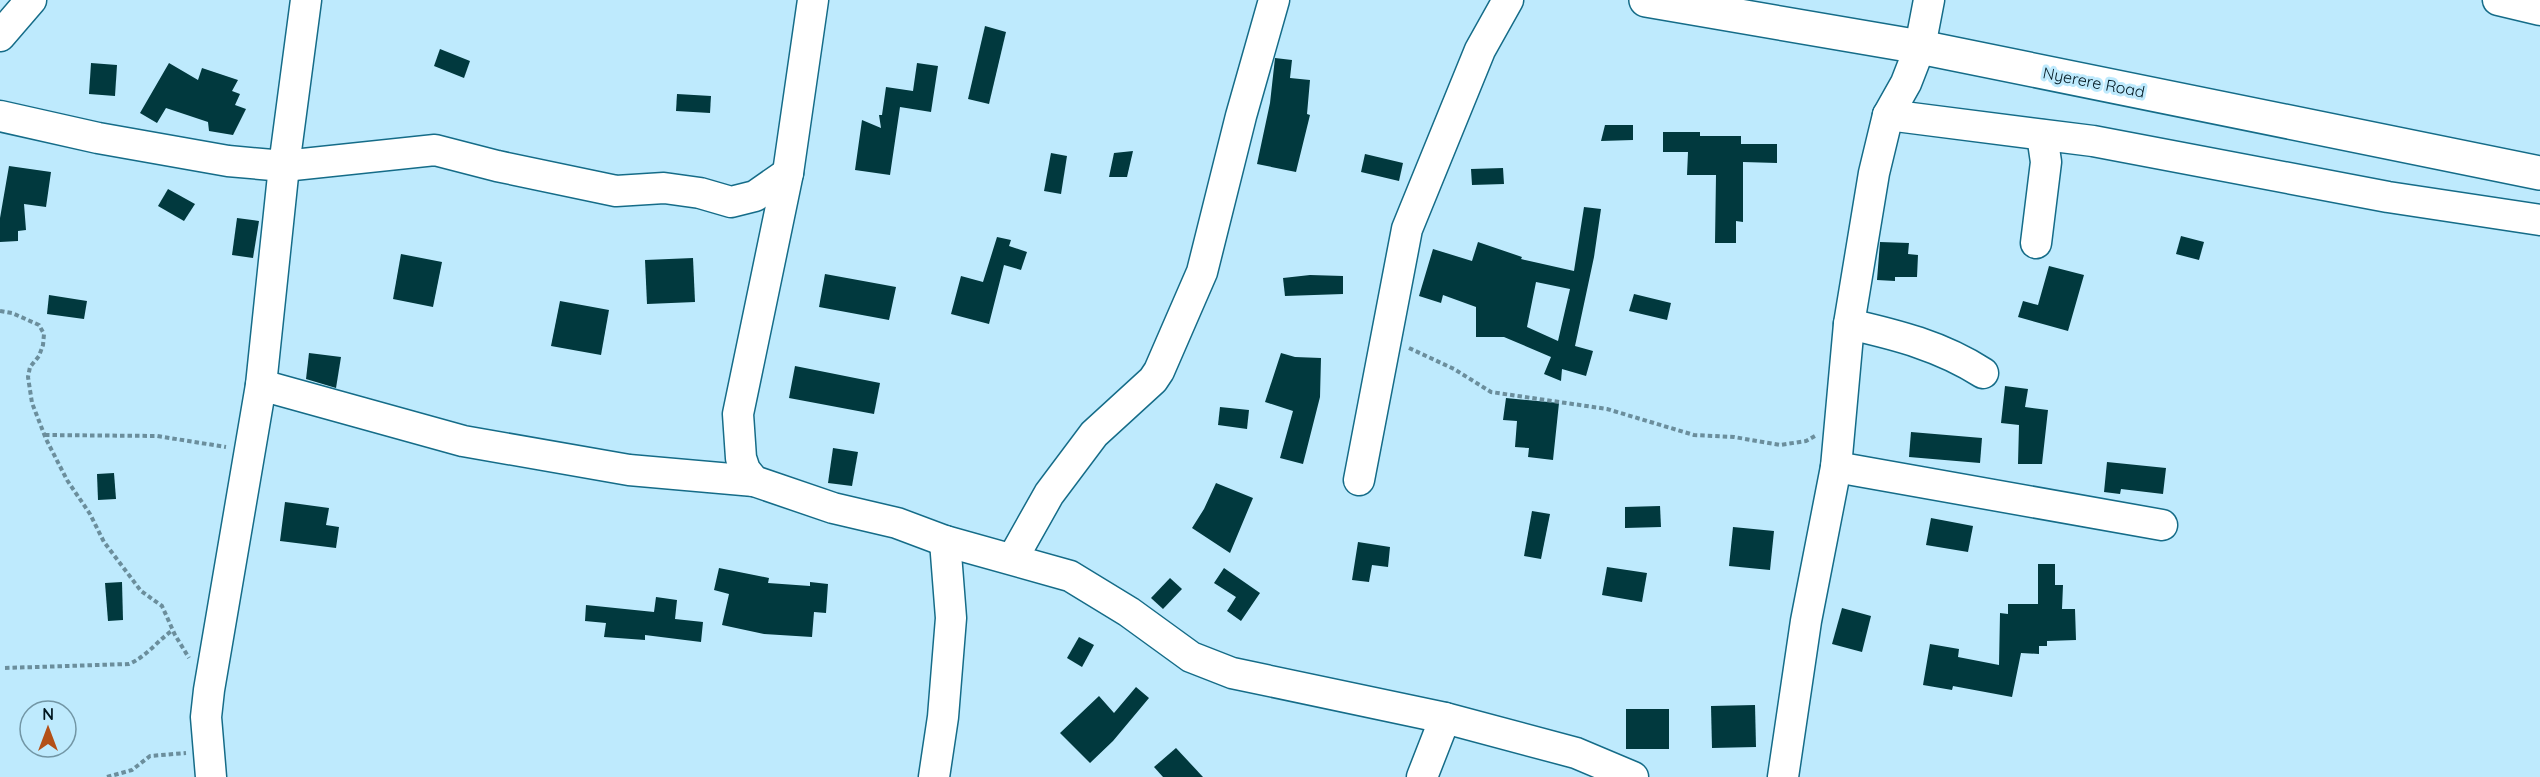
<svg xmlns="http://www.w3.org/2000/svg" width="2540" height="777" viewBox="0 0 2540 777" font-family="Quicksand,sans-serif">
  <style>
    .building { fill: #01393e; fill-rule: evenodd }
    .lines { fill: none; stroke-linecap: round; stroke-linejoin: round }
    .minor-casing { stroke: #156c88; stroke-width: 33 }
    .highway-casing { stroke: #156c88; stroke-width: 36 }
    .path { stroke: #6b8e9c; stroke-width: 4; stroke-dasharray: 4.5 3; stroke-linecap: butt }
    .minor { stroke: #fff; stroke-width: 30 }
    .highway { stroke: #fff; stroke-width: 33 }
    .labels { text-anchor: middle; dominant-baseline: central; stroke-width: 6; stroke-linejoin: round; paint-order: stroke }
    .street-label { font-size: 16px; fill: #011720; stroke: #beeafd }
  </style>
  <rect width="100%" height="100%" fill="#beeafd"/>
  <g class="building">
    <polygon points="985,26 1006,32 989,104 968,99"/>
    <polygon points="440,49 470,61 464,78 434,66"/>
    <polygon points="1275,58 1292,60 1290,78 1310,80 1307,114 1310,115 1296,172 1257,164 1270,103"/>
    <polygon points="91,63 117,65 115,96 89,94"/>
    <polygon points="169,63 198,80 202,68 238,80 232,91 240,94 235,105 246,109 233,135 209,131 208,122 166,108 157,123 140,113"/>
    <polygon points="917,63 938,66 931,112 900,107 890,175 855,170 862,120 881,128 879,115 882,115 886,87 913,91"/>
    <polygon points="677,94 711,96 710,113 676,111"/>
    <polygon points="1605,125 1633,125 1633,140 1601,141"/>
    <polygon points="1663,132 1700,132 1700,136 1741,136 1741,144 1777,144 1777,163 1743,162 1743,222 1736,221 1736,243 1715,243 1716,175 1687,175 1688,152 1663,152"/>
    <polygon points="1133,151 1127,177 1109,177 1114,153"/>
    <polygon points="1051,153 1067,156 1061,194 1044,191"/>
    <polygon points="1365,154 1403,163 1399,181 1361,172"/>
    <polygon points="9,166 51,172 46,207 24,204 26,230 18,231 18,241 0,242 0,218"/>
    <polygon points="1503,168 1504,184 1472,185 1471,169"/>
    <polygon points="168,189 195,204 184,221 158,206"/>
    <path d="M 1584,207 L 1601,209 L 1594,257 L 1575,346 L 1593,351 L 1586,376 L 1562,369 L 1561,381 L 1544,374 L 1551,357 L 1504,337 L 1476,337 L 1476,307 L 1443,295 L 1441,303 L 1419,296 L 1433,249 L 1472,261 L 1478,242 L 1522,257 L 1521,259 L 1574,271 ZM 1536,282 L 1570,289 L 1558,341 L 1527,327 Z"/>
    <polygon points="237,218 259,221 253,258 232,255"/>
    <polygon points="2181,236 2204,242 2199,260 2176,254"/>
    <polygon points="997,237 1011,240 1009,246 1027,252 1021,270 1004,265 989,324 951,314 961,276 983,282"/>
    <polygon points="1880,242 1909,243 1908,254 1918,255 1917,277 1895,277 1895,281 1877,280"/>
    <polygon points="401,254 442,262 433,307 393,299"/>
    <polygon points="693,258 695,302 647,304 645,260"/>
    <polygon points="2049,266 2084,275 2068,331 2018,317 2023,301 2038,305"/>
    <polygon points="825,274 896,287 889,320 819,307"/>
    <polygon points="1310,275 1343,276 1343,294 1285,296 1283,278"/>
    <polygon points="1634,294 1671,303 1667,320 1629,311"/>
    <polygon points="49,295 87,301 84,319 47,314"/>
    <polygon points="560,301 609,310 601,355 551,346"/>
    <polygon points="309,353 341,357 336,388 306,379"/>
    <polygon points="1281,353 1295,357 1321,358 1320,397 1303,464 1280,458 1293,411 1265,402"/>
    <polygon points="795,366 880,383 874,414 789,398"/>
    <polygon points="2005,386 2028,389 2025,407 2048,410 2042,464 2018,464 2019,425 2001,423"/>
    <polygon points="1506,398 1559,403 1553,460 1528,457 1529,448 1515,447 1517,421 1503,420"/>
    <polygon points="1220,407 1249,410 1247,429 1218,425"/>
    <polygon points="1911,432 1982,438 1980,463 1909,457"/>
    <polygon points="833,448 858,452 852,486 828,483"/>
    <polygon points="2107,462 2166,468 2163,494 2121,489 2120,494 2104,492"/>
    <polygon points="114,473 116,499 98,500 97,474"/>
    <polygon points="1216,483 1253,498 1230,553 1192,528 1204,509"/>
    <polygon points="285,502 329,508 326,525 339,527 336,548 280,541"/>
    <polygon points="1660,506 1661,527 1625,528 1625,507"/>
    <polygon points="1532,511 1550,514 1541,559 1524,556"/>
    <polygon points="1931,518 1973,526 1968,552 1926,545"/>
    <polygon points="1733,527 1774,531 1770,570 1729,566"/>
    <polygon points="1358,542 1390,547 1388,567 1372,565 1369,582 1352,580"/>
    <polygon points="2038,564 2055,564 2055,585 2063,585 2062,609 2075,609 2076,640 2047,641 2047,646 2039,646 2039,654 2021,653 2012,697 1953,686 1952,690 1923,685 1930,644 1959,649 1958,657 1999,665 2000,613 2008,614 2008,604 2038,604"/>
    <polygon points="1607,567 1647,573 1642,602 1602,595"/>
    <polygon points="719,568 769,578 768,583 810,586 810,582 828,584 826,613 814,612 812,637 764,634 722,625 729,594 714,590"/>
    <polygon points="1224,568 1260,593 1241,621 1227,611 1236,597 1214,583"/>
    <polygon points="1170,578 1182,589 1163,609 1151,598"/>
    <polygon points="122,582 123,620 108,621 105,583"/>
    <polygon points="656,597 677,600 675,619 703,622 701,642 645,635 645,640 604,637 606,623 585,621 586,605 654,612"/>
    <polygon points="1842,608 1871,616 1862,652 1832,644"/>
    <polygon points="1079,637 1094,645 1082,667 1067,658"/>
    <polygon points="1136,687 1149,698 1113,741 1090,763 1060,733 1099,696 1114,713"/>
    <polygon points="1755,705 1756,747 1712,748 1711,706"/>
    <rect x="1626" y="709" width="43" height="40"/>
    <polygon points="1176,748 1203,777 1163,777 1154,767"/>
  </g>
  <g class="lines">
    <defs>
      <g id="minor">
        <polyline points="813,0 788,173 738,414 741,458 745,470 754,481 833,508 897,523 945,541 1070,576 1129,612 1191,657 1232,673 1445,718 1576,753 1633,777"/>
        <polyline points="2498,0 2540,10"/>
        <polyline points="0,36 31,0"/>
        <polyline points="1888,115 2093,141 2388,197 2540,220"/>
        <polyline points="0,116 98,138 228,161 284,166 435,150 497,166 616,191 664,188 700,193 731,202 755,196 788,173"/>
        <polyline points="2036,243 2046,162 2042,135"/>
        <path d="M 1849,324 C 1897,335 1941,346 1983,373"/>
        <polyline points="261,385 463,441 629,470 754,481"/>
        <polyline points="1836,467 2162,525"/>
        <polyline points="1359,480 1407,229 1480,50 1508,0"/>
        <polyline points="1013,558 1049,494 1094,434 1153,380 1159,371 1202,272 1241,116 1274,0"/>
        <polyline points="211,777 206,717 209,690 261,385 284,166 306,0"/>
        <polyline points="934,777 943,717 951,618 945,541"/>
        <polyline points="1422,777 1445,718"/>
        <polyline points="1783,777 1806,621 1836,467 1849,324 1874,173 1888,115 1906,83 1920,47 1929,0"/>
      </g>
      <polyline id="highway" points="1646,0 1920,47 2540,173"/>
    </defs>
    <use href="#minor" class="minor-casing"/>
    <use href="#highway" class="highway-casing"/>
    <g class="path">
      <polyline points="0,311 12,313 39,325 44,334 43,345 39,356 30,367 28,377 32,403 46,439 67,480 90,514 104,542 141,591 162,606 175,635 189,658"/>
      <polyline points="1409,348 1454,369 1491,392 1607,409 1694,435 1734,437 1780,445 1806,441 1815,436"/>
      <polyline points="45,435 157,436 226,447"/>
      <path d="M 5,668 L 129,664 C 146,657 157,641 173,630"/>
      <polyline points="107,777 132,770 150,756 186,753"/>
    </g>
    <use href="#minor" class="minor"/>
    <use href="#highway" class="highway"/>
  </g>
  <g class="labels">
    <g class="street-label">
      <text transform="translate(2094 82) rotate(11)">Nyerere Road</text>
    </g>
  </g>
  <g transform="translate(48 729)"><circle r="28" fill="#beeafd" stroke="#7296a5" stroke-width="1.5"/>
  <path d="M0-4.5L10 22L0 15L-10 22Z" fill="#b35017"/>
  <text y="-9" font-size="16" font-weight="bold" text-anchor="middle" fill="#011720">N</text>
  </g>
</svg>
